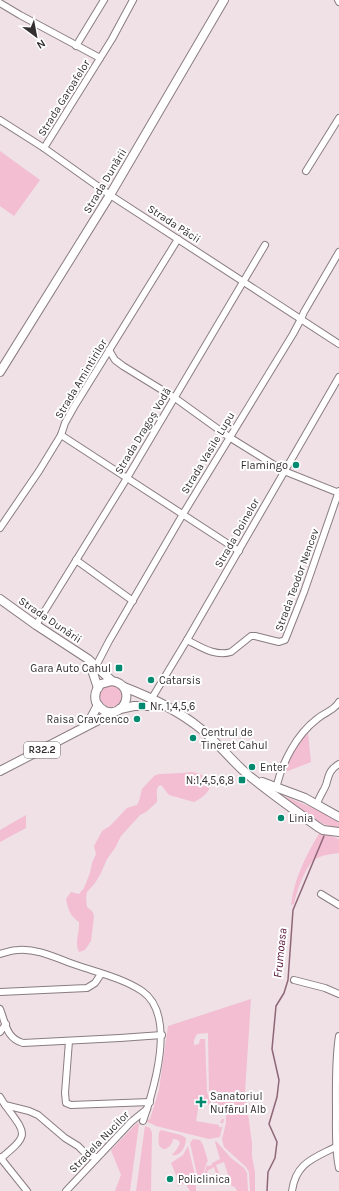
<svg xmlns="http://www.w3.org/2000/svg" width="339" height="1191" viewBox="0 0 339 1191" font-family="Karla,sans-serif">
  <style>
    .green { fill: #f3bdd2 }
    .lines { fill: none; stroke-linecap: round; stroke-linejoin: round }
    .stream { stroke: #8e6677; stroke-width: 1.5 }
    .minor-casing { stroke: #8a7d82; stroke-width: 8 }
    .major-casing { stroke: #8a7d82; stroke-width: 10 }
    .minor { stroke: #fff; stroke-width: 6 }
    .major { stroke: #fff; stroke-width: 8 }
    .poi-dot { fill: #028a70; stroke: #fff; stroke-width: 1.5 }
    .labels { text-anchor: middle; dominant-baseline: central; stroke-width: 4; stroke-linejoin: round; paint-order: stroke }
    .shield { fill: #fff; stroke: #706d6e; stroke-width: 1 }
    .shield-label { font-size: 10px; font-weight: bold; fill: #332e30 }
    .street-label { font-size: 11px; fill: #332e30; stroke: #fff }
    .poi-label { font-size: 11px; fill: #332e30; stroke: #fff; text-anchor: start }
    .water-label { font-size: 12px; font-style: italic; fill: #581537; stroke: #fff }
  </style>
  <rect width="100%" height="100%" fill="#efe1e6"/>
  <g class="green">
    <polygon points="0,151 40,180 14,216 0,206"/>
    <circle cx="111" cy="696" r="11"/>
    <path d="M 308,733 L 311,762 L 283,773 C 288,758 297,744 308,733 Z"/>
    <path d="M 191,772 C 200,773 206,776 211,784 C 209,793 202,798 194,802 L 169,795 L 161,785 C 154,787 158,796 157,802 L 146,812 L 140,815 L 121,836 L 115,848 L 107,859 L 101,873 L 95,883 L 87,892 L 86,898 L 87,907 L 93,912 L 94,917 L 91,941 L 85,950 L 79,952 C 74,942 80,932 79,922 C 70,916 68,909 66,899 L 71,892 L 79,894 L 84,888 L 90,873 L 92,863 L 96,854 L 94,846 L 102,831 L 110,826 L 127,808 L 137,805 L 139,801 L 142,789 L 154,776 L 159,774 L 183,773 Z"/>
    <polygon points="284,796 325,813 339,822 339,830 319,822 288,801"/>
    <polygon points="26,815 26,828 0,842 0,830"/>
    <path d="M 320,832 L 339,839 L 339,853 C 331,854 321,855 314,860 C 304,869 297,891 294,904 L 291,905 C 294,879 306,855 320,832 Z"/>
    <polygon points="251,999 245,1092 252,1143 252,1156 255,1173 255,1191 250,1191 249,1172 246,1167 224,1147 222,1139 226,1123 226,1114 223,1109 213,1102 209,1094 208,1033 197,1034 194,1040 194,1045 199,1044 200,1039 205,1039 207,1092 211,1102 214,1106 199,1103 196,1121 219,1125 219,1127 222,1127 223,1123 220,1123 222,1119 224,1119 220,1137 209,1139 156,1126 146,1121 150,1119 159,1090 168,1026"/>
    <polygon points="137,1123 139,1124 130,1191 115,1191 121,1175 111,1150"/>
    <polygon points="145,1126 150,1128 152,1133 151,1191 136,1191"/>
    <path d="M 161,1130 L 181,1135 L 186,1138 C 186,1146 181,1157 172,1155 L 177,1149 L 180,1143 L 178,1140 L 173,1139 C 172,1146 164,1154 159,1145 C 158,1142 159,1136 159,1132 Z"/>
    <polygon points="193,1139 200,1140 203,1145 208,1161 207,1162 201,1180 198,1179 190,1143"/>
    <polygon points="216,1141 231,1158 244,1168 247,1173 248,1191 237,1191 234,1186 232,1187 224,1162 216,1165 221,1179 218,1180 214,1167 207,1171 209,1176 213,1176 215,1180 207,1181 202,1180 207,1165 208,1166 212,1165 212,1163 220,1159 215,1142"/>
    <polygon points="188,1146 196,1179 196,1191 190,1191 185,1183 178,1186 176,1180 179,1179 176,1175 171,1163 183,1155"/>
  </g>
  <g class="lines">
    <polyline class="stream" points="267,1191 268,1172 275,1158 277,1142 269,1124 277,1097 279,1080 272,1049 276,1006 284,993 288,980 293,910 324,836"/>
    <defs>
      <g id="minor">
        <polyline points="338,0 339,2"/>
        <polyline points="0,3 20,15 100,58"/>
        <polyline points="76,46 104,0"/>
        <polyline points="0,120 44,148 110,195 339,344"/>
        <polyline points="44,148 112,39 133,0"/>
        <polyline points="306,171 339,118"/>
        <polyline points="109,350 115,360 123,366 175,398 229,437 284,471 339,493"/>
        <polyline points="61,435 239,551"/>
        <polyline points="0,528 39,471 61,435 65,423 74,407 178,239"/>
        <polyline points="76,560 133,601"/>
        <polyline points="36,625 127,478 265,245"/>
        <path d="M 187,640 C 201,647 215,657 231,652 L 251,636 L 255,636 L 279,642 L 285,640 L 304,592 L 339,491"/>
        <polyline points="96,666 109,641 183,514 293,334 301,319 304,312 339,252"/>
        <polyline points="152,698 187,640 339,377"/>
        <path d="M 276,788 C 282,763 296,735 317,719 C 325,712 334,711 339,702"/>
        <path d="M 317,804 C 319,797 323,792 326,785 C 329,775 329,770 339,764"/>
        <polyline points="321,894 339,905"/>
        <path d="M 0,954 C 6,952 12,950 18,950 C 38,948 60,960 79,966 C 100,973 124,979 142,991 C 177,1015 154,1089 143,1121"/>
        <polyline points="294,980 325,988 339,994"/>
        <polyline points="0,992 87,988 95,983 101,974"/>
        <path d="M 0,1009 C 6,1024 6,1038 23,1043 L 120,1038 L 162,1035"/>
        <polyline points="0,1032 6,1024"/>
        <path d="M 339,1036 C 335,1061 336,1087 336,1113 C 336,1132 335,1150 339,1168"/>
        <polyline points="69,1041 65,1093 66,1103 71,1105 150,1102"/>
        <polyline points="0,1097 5,1105 29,1111 38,1115 65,1138 78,1146 88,1156 97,1157"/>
        <polyline points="2,1157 3,1161 27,1191"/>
        <path d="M 0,1159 C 30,1134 27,1135 5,1105"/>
        <polyline points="66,1191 131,1122 147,1109"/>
        <path d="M 292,1191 C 296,1161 316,1158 339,1145"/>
      </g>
      <g id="major">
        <polyline points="0,372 110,195 224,0"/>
        <path d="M 0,599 L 36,625 L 88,659 L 112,681 C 137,685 126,719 105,711 C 101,709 98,706 96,702 C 94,695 96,689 101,684 L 112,681"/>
        <polyline points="89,661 98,688"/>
        <path d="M 124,687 C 152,698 178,710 201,729 C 218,743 231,760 247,774 C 270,793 294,810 318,827 L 323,830 L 339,832"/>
        <polyline points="120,709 134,706 164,706"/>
        <polyline points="85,726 91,718 98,705"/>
        <polyline points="0,771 114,712"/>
        <polyline points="262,782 305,798 339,817"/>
      </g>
    </defs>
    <use href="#minor" class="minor-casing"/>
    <use href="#major" class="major-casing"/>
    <use href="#minor" class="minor"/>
    <use href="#major" class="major"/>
  </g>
  <g class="poi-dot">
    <circle cx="296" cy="465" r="4"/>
    <rect x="115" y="664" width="8" height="8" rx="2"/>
    <circle cx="151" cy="680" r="4"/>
    <rect x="138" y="702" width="8" height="8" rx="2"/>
    <circle cx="137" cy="719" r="4"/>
    <circle cx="193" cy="738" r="4"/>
    <circle cx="252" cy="767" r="4"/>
    <rect x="238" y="776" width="8" height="8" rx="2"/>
    <circle cx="281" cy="818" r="4"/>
    <path d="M199 1096h4v4h4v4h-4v4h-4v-4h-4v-4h4z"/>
    <circle cx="170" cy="1179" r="4"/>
  </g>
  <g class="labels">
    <rect class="shield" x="24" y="742" width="36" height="16" rx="3"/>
    <g class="shield-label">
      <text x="42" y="750">R32.2</text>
    </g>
    <g class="street-label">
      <text transform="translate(64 98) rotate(-58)">Strada Garoafelor</text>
      <text transform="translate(105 181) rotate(-59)">Strada Dunării</text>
      <text transform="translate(174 224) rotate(33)">Strada Păcii</text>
      <text transform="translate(81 379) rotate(-59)">Strada Amintirilor</text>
      <text transform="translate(143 431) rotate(-59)">Strada Dragoș Vodă</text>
      <text transform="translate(208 453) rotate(-59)">Strada Vasile Lupu</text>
      <text transform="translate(237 533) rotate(-60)">Strada Doinelor</text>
      <text transform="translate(297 580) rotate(-70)">Strada Teodor Nencev</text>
      <text transform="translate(50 620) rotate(34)">Strada Dunării</text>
      <text transform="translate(99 1142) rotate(-46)">Stradela Nucilor</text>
    </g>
    <g class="poi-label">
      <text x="288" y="465" text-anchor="end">Flamingo</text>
      <text x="111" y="668" text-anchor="end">Gara Auto Cahul</text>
      <text x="159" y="680">Catarsis</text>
      <text x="150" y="706">Nr. 1,4,5,6</text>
      <text x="129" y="719" text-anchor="end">Raisa Cravcenco</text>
      <text x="201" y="732">Centrul de<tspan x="201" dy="13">Tineret Cahul</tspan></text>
      <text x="260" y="767">Enter</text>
      <text x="234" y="780" text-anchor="end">N:1,4,5,6,8</text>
      <text x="289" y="818">Linia</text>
      <text x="210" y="1096">Sanatoriul<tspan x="210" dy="13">Nufărul Alb</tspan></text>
      <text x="178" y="1179">Policlinica</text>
    </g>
    <g class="water-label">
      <text transform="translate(280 953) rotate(-84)">Frumoasa</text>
    </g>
  </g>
  <g transform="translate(36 36) rotate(148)" stroke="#ffffff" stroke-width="3" paint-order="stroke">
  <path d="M0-3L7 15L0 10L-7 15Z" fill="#332e30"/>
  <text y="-6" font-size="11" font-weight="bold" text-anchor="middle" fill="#332e30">N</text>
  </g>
</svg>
